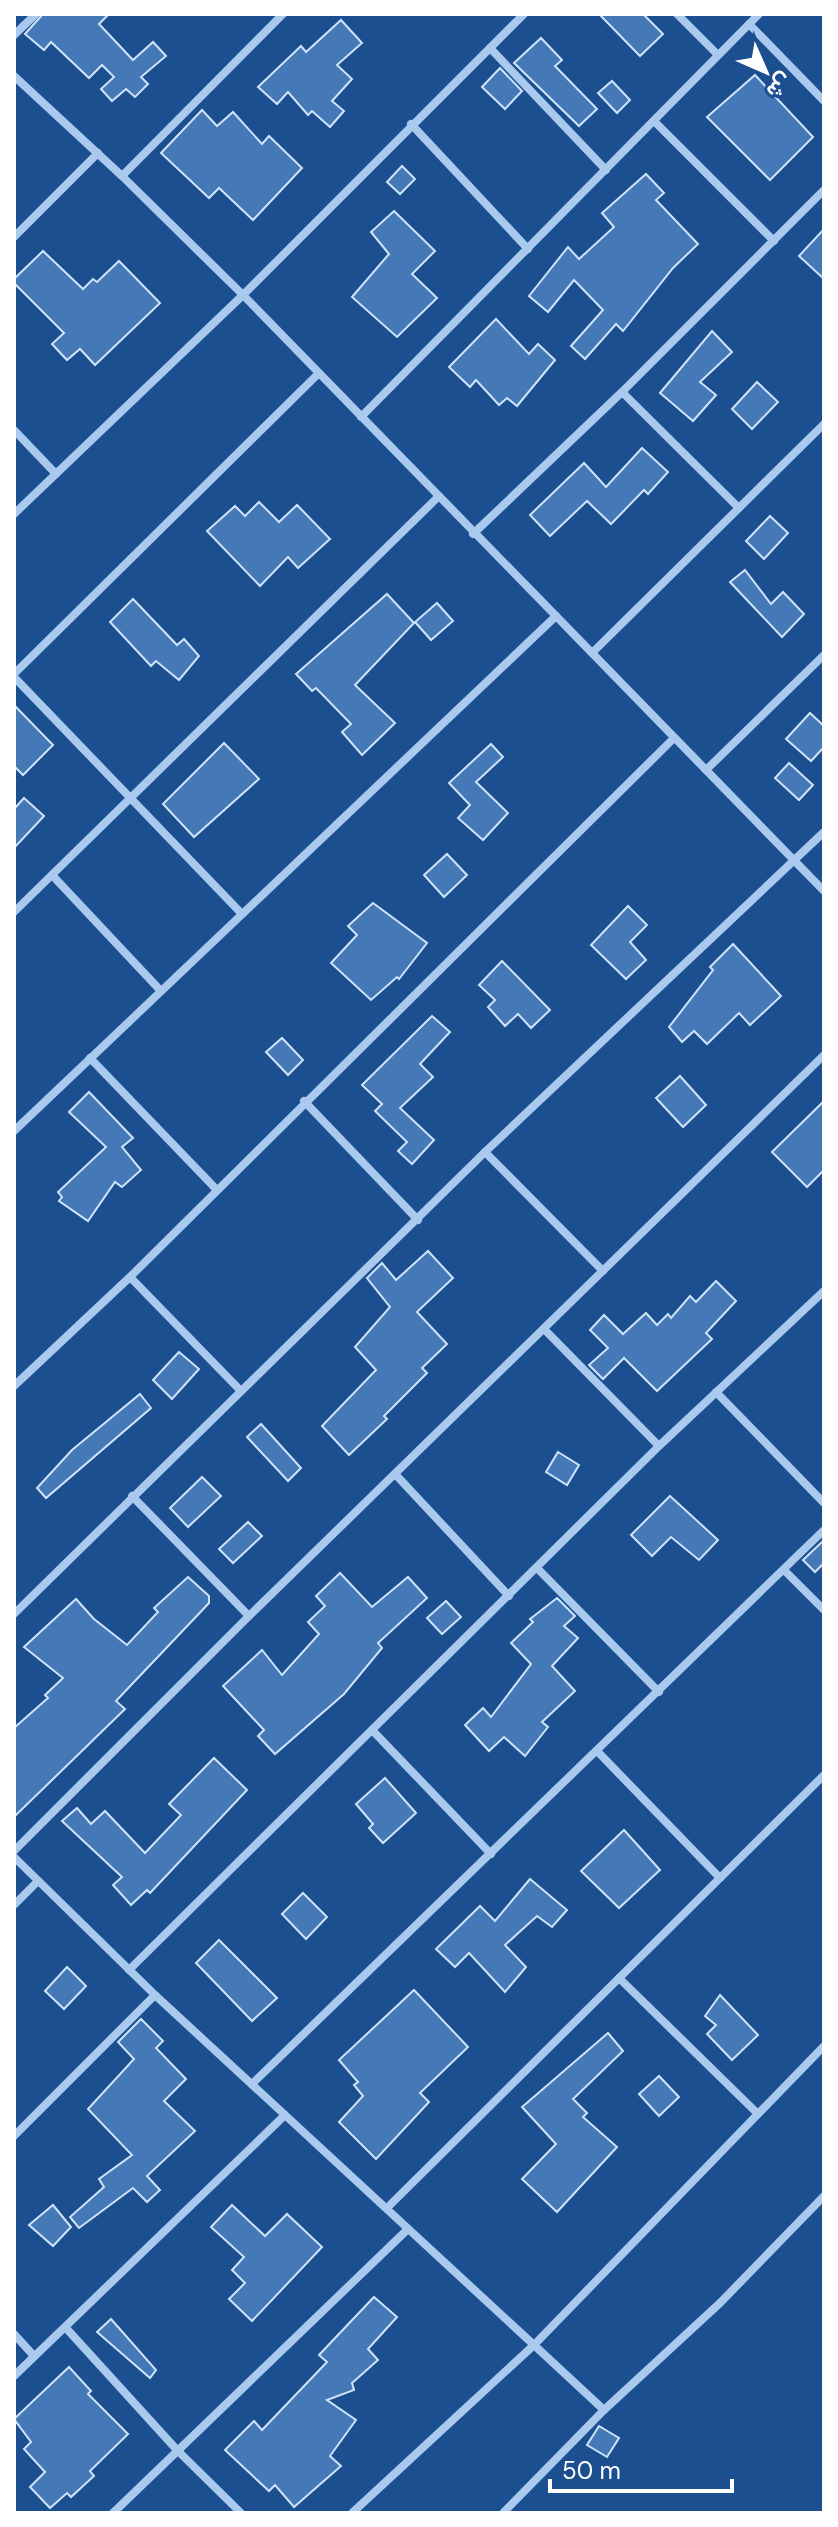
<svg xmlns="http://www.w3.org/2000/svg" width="838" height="2527" viewBox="0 0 838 2527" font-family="'DM Sans',Vazirmatn,sans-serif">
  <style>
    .building { fill: #4478b7; stroke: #cfe3fa; stroke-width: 2 }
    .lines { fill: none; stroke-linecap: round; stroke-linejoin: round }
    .minor { stroke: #a9c9ee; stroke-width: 8 }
  </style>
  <rect width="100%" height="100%" fill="#1b4f8f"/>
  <g class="building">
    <polygon points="43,14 109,14 99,24 133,60 153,42 166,56 141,77 148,84 135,97 126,89 112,101 101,89 114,77 102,65 89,78 51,42 44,50 25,34"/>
    <polygon points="599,14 643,14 663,34 640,56"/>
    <polygon points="341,20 362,43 337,65 352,79 332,101 344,111 330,127 312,111 308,115 288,92 277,104 258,87 301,46 306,52"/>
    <polygon points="541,38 562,60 555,66 597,109 579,126 514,63"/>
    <polygon points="500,68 522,91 505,109 482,87"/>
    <polygon points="755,75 813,137 770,180 707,117"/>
    <polygon points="612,81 630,100 617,113 598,93"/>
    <polygon points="202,110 217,126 233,112 262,144 269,136 302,168 253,220 219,188 209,198 161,153"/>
    <polygon points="402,166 415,179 400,194 387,182"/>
    <polygon points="646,174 664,193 656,200 698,244 673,268 623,331 616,324 585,359 571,346 603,310 574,280 548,312 529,296 568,247 579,259 614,227 602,213"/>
    <polygon points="394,211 435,251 412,274 437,298 397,337 352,297 389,254 371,232"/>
    <polygon points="824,229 824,279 799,256"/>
    <polygon points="43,251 83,289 93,279 97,282 119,261 160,303 95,365 80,349 67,360 52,344 64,333 14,283 14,279"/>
    <polygon points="496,319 529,354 538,344 555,360 517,406 507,398 499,405 476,380 470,387 449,367"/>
    <polygon points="712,331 732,352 700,382 716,395 693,421 660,393"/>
    <polygon points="757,382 778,402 752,429 732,409"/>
    <polygon points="642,448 668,472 648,494 644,490 611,524 587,501 550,536 530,515 584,463 606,487"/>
    <polygon points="259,502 279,522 297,505 330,539 298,568 288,557 260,586 207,531 235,506 245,516"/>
    <polygon points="770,516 788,533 764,559 746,541"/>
    <polygon points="745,570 771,604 783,592 804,614 782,637 730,582"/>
    <polygon points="387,594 414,623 355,685 395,723 362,755 342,732 351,724 316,688 312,691 296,674"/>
    <polygon points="133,599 177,645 184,639 199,656 179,680 156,661 151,666 110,622"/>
    <polygon points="437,603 453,621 431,640 415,622"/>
    <polygon points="14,705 53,745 23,775 14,766"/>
    <polygon points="810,713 824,726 824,747 811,761 786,739"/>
    <polygon points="224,743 259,779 194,837 163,804"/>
    <polygon points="491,744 503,757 476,782 508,813 483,840 458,818 470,805 449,783"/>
    <polygon points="789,763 813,785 799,800 775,778"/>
    <polygon points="24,798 44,816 14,848 14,809"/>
    <polygon points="447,854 467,875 444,897 424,875"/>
    <polygon points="373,903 427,943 399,979 397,977 371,1000 331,963 357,935 348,926"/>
    <polygon points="628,906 647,925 630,942 646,960 626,979 591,945"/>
    <polygon points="733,944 781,996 750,1025 739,1013 707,1044 694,1031 682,1042 669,1027 713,970 710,967"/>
    <polygon points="502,961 550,1010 531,1028 518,1014 505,1026 488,1007 495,1000 479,985"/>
    <polygon points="432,1016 450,1032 420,1064 433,1077 400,1108 434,1140 412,1164 398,1151 407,1142 375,1111 382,1104 362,1085"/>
    <polygon points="282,1038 303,1060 288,1075 266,1052"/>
    <polygon points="680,1076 706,1105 683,1127 656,1098"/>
    <polygon points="89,1092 133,1138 122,1147 141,1170 122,1187 115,1182 88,1221 59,1201 62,1197 58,1192 106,1147 69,1112"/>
    <polygon points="824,1101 824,1170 807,1187 772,1152"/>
    <polygon points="428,1251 453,1278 417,1312 447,1344 422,1368 427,1373 384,1416 387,1419 349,1455 322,1426 376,1370 355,1347 390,1307 367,1278 382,1263 396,1280"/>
    <polygon points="716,1281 736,1301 706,1333 712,1339 657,1391 624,1358 603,1379 589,1365 608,1348 590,1330 604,1315 623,1334 646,1313 657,1325 668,1314 671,1318 690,1296 696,1302"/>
    <polygon points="179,1352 199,1369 172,1399 153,1380"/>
    <polygon points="140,1394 151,1408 46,1498 37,1488 72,1450"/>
    <polygon points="261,1424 301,1468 288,1481 247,1437"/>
    <polygon points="558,1452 579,1465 567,1485 546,1472"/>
    <polygon points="202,1477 221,1496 188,1527 170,1508"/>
    <polygon points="670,1496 718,1540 699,1560 671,1537 652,1556 631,1535"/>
    <polygon points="248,1522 262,1536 233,1563 219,1549"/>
    <polygon points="824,1540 824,1563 815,1572 803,1560"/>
    <polygon points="340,1573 372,1607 408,1577 427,1598 378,1643 382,1648 344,1694 275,1754 258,1736 264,1730 223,1686 262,1650 282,1675 319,1634 308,1622 325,1606 316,1596"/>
    <polygon points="188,1577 209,1596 209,1603 116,1701 125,1709 14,1817 14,1728 48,1698 45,1695 63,1678 24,1647 76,1599 94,1619 127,1645 158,1612 154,1608"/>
    <polygon points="557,1598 575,1616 564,1626 578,1638 552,1666 575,1691 542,1722 548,1727 525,1756 504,1737 489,1751 465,1725 483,1708 491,1717 531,1664 511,1643 533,1622 530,1619"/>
    <polygon points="446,1601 461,1617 442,1634 427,1618"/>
    <polygon points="214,1758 247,1790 150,1893 147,1890 131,1905 113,1885 122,1877 62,1821 77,1808 91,1824 105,1811 145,1853 181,1815 169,1804"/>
    <polygon points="385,1778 416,1813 383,1843 369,1828 373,1824 356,1804"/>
    <polygon points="624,1830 660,1870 619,1908 581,1871"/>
    <polygon points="530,1879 567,1910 552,1927 537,1916 505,1945 526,1967 505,1992 469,1953 455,1967 436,1949 480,1906 495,1921"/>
    <polygon points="303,1893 327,1917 306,1939 282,1914"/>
    <polygon points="219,1940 277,1998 252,2021 196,1963"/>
    <polygon points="67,1967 86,1986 64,2009 45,1991"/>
    <polygon points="414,1990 468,2047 420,2093 429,2102 376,2159 339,2122 363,2096 354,2085 358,2082 339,2060"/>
    <polygon points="720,1995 758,2035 732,2060 707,2034 716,2025 705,2016"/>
    <polygon points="141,2019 163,2041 156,2048 186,2079 164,2101 195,2131 147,2176 160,2190 147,2202 133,2188 79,2228 70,2217 104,2187 99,2179 132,2155 88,2109 134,2059 118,2042"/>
    <polygon points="608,2033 623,2051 573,2099 587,2113 583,2117 617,2147 557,2212 522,2179 556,2144 522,2107"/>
    <polygon points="659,2076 679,2097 659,2116 639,2094"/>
    <polygon points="53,2205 71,2227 53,2246 29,2225"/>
    <polygon points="232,2205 265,2236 287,2214 322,2247 252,2321 229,2299 245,2283 232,2270 244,2257 211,2227"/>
    <polygon points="374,2297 397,2317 368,2349 378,2360 352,2383 354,2390 327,2400 356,2420 330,2456 341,2466 294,2507 275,2485 269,2491 225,2450 254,2421 262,2430 327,2362 319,2355"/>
    <polygon points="111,2319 156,2370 150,2378 97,2332"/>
    <polygon points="69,2367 91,2391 88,2394 128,2434 90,2471 94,2476 71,2497 67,2493 50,2508 30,2487 45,2472 24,2449 31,2442 14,2419"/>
    <polygon points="599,2426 619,2438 607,2457 587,2445"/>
  </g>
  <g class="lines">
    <g class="minor">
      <polyline points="677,14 717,54"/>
      <polyline points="749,24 824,101"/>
      <polyline points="14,35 36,14"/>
      <polyline points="490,48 606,170"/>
      <polyline points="14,76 122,176 243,295 824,891"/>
      <polyline points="655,122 774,241"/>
      <polyline points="411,124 528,249"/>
      <polyline points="122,176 283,14"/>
      <polyline points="14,237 98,153"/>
      <polyline points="622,392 739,508"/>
      <polyline points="361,417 759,14"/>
      <polyline points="14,430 56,474"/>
      <polyline points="14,514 243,295 524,14"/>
      <polyline points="473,534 622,392 824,190"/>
      <polyline points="592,653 824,424"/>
      <polyline points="14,674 319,373"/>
      <polyline points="14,677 242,914"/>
      <polyline points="706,770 824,655"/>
      <polyline points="52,875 160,990"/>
      <polyline points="14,912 439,496"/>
      <polyline points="90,1058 216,1189"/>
      <polyline points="304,1101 418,1220"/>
      <polyline points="14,1131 556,616"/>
      <polyline points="485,1152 603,1271"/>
      <polyline points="130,1277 240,1390"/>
      <polyline points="544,1329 659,1446"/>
      <polyline points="14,1386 130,1277 674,738"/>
      <polyline points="716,1392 824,1503"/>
      <polyline points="396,1475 509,1596"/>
      <polyline points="132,1496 249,1616"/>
      <polyline points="537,1568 659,1692"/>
      <polyline points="784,1570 824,1610"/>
      <polyline points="14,1614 485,1152 824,832"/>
      <polyline points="372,1730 491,1854"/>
      <polyline points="598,1752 720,1878"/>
      <polyline points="14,1851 249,1616 824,1055"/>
      <polyline points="14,1857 155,1995 534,2345 352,2513"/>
      <polyline points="14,1905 38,1881"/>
      <polyline points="129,1970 659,1446 824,1291"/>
      <polyline points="619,1978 758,2114"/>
      <polyline points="252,2084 824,1530"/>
      <polyline points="14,2136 155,1995"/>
      <polyline points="387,2208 824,1775"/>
      <polyline points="66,2328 177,2450 241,2513"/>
      <polyline points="14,2334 34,2356"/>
      <polyline points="14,2376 285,2115"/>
      <polyline points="604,2410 534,2345 824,2046"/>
      <polyline points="113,2513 408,2229"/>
      <polyline points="503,2513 604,2410 720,2303 824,2196"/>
    </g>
  </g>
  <rect width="838" height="2527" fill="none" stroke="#ffffff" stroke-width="32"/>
  <g transform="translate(766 72) rotate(135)" stroke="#1b4f8f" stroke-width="6" paint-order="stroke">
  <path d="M0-6L14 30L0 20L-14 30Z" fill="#ffffff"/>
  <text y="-12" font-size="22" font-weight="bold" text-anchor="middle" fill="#ffffff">ش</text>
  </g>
  <path d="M550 2479v12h182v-12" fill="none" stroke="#ffffff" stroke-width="4"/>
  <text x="562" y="2479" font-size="24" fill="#ffffff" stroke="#1b4f8f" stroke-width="6" paint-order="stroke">50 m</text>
</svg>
